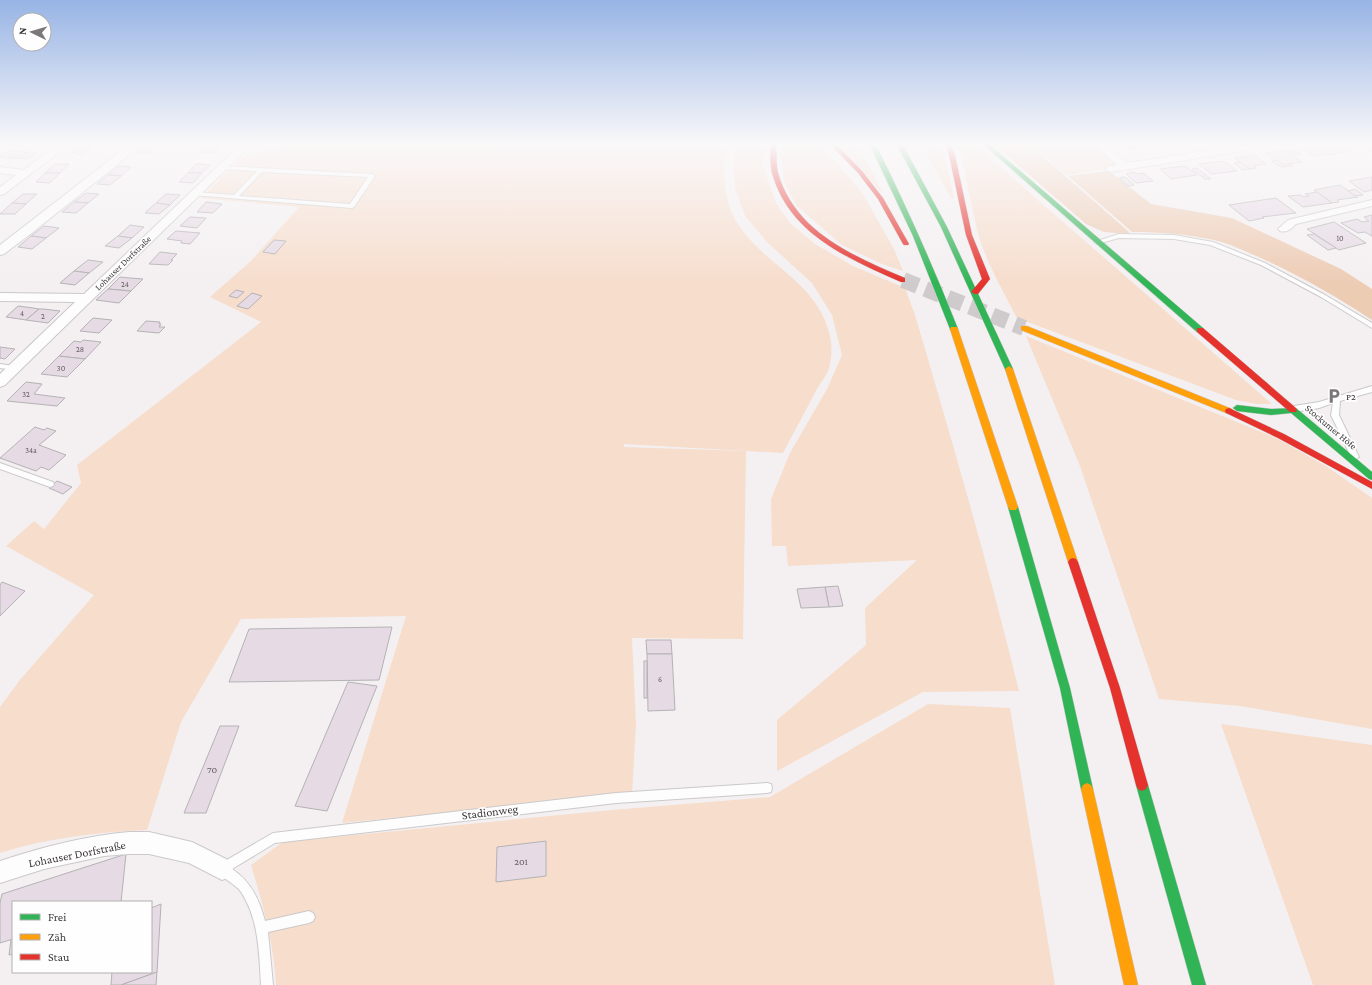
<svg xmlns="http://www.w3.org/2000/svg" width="1372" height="985" viewBox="0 0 1372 985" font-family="'Crimson Pro',serif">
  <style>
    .green { fill: #f6ddcc }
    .forest { fill: #edccb4 }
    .building { fill: #e6dae5; stroke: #b4b2b3 }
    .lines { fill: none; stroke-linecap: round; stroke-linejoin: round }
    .primary-tunnel { stroke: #cfcbcd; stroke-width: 16; stroke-dasharray: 16 8; stroke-linecap: butt }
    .lane-casing { stroke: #cbc9ca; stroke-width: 2 }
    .street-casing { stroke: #cbc9ca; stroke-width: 2 }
    .fast-casing { stroke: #cbc9ca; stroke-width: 1 }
    .slow-casing { stroke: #cbc9ca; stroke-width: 1 }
    .jam-casing { stroke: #cbc9ca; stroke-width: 1 }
    .lane { fill: #fdfdfd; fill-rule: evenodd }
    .street { fill: #fdfdfd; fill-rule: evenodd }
    .fast { fill: #30b455; fill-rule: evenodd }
    .slow { fill: #ff9f0a; fill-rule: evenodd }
    .jam { fill: #e5322d; fill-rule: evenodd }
    .labels { text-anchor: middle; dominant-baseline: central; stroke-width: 3.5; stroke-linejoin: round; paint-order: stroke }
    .number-label { font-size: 8px; fill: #666064 }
    .far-street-label { font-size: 9px; fill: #3b3839; stroke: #fffefe }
    .poi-label { font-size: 10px; fill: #3b3839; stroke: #fffefe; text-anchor: start }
    .street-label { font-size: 10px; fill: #3b3839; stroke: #fffefe }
    .near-number-label { font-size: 10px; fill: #666064 }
    .near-street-label { font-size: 12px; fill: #3b3839; stroke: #fffefe }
  </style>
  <rect width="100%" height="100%" fill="#f4f0f2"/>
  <g class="green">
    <path d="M 287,145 L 726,145 C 723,168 723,192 732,213 C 754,261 813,277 828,329 C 832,342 833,354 829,368 C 827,375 821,382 817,389 C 806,410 794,432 783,453 L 624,444 L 624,447 L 746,451 L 743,639 L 632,638 L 636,724 L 632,794 L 342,823 L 406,616 L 241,619 L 181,722 L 147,830 C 98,832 47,838 0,853 L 0,707 L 19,681 L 94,595 L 6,546 L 34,521 L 44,529 L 81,483 L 77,465 L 261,322 L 210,297 L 251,261 L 299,207 L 200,198 L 241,158 Z"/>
    <path d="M 735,145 L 764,145 L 763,166 L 776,203 L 790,223 L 815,244 L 853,266 L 905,288 L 915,315 C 952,440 988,565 1019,691 L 923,692 L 777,771 L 777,720 L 866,645 L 865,608 L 917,560 L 788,566 L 786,546 L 772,546 L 771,499 L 790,453 L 827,389 L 842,355 L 832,315 L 812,283 L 768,243 L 745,216 L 735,188 L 734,162 Z"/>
    <polygon points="780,145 822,145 863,194 894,249 903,271 882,264 842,245 796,205 784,181"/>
    <polygon points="839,145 858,145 883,194"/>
    <polygon points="921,145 939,145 946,160 954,199 952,199"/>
    <path d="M 958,145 L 975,145 L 1272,404 L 1257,404 L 1236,400 L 1017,318 C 1004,293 989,267 980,240 C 971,209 967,176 958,145 Z"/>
    <polygon points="1031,145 1100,145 1118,160 1118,167 1067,175"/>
    <polygon points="1026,336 1276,438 1326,466 1372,498 1372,729 1240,706 1159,699 1080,466"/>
    <path d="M 928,704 L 1010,708 L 1055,985 L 276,985 C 274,944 263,905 251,865 L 283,842 L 612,810 L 770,797 Z"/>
    <polygon points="1221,724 1372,745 1372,985 1313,985"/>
  </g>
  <g class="forest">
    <polygon points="995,145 1030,145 1129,232 1128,234 1104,232 1086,224"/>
    <path d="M 1109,171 L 1151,204 L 1232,218 L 1341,269 L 1372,289 L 1372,320 C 1337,297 1301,276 1263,259 C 1247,252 1231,244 1214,240 C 1187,234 1160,232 1132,232 L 1068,176 Z"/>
  </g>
  <g class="building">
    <polygon points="83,145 95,147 81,155 70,152"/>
    <polygon points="142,145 156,145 149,153 134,153"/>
    <polygon points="205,145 219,145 216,152 201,153"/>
    <polygon points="1121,145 1132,145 1136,148 1127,150"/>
    <polygon points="1326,145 1338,153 1326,155 1314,147"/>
    <polygon points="1326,145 1347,145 1355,150 1338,153"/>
    <polygon points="1359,145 1372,145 1372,150 1369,151"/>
    <polygon points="1314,147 1326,155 1313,156 1302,149"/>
    <polygon points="9,150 18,151 9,158 0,157"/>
    <polygon points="1285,150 1286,151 1302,162 1283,165 1266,153"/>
    <polygon points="1295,150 1301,154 1292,155 1286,151"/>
    <polygon points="18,151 27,152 18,158 9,158"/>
    <polygon points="27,152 37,153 28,159 18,158"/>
    <polygon points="1254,155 1266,164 1253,166 1256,168 1250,169 1234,158"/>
    <polygon points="1277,160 1283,165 1289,164 1293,166 1281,167 1272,161"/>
    <polygon points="1224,161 1237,171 1211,174 1199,164"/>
    <polygon points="1240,162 1250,169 1243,170 1234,163"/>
    <polygon points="55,164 69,164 60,173 45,173"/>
    <polygon points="196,164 202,164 210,165 202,173 188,173"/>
    <polygon points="118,166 131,167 121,176 108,175"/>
    <polygon points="1185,166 1197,175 1171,179 1160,169"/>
    <polygon points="1197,168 1211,179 1205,179 1192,169"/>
    <polygon points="1134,172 1136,174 1143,173 1153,181 1136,183 1126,174"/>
    <polygon points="45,173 60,173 50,183 36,182"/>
    <polygon points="188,173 202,173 193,183 179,182"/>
    <polygon points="108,175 121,176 110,185 97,184"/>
    <polygon points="1125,177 1134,185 1128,186 1119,178"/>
    <polygon points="1372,177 1372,190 1364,192 1349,181"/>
    <polygon points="1340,185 1358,197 1337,200 1339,202 1332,203 1314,190"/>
    <polygon points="1355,189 1363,195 1355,196 1348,191"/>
    <polygon points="1317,192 1332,203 1303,207 1288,196 1300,195 1304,197 1309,196 1305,194"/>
    <polygon points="86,193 99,194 88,203 74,202"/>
    <polygon points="23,194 37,194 26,204 12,203"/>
    <polygon points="166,194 170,194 180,195 170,205 156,203"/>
    <polygon points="1276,198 1296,213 1262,217 1264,218 1249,221 1229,205"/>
    <polygon points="74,202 88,203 76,213 62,212"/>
    <polygon points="206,202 222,204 213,213 197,212"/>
    <polygon points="12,203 26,204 15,214 0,214"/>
    <polygon points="156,203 170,205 159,214 145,213"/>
    <polygon points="1372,215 1372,236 1365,232 1358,233 1341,223 1357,219 1362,222 1369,221 1364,217"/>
    <polygon points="190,217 206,218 197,228 180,226"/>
    <polygon points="1334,222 1366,243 1339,250 1307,229"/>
    <polygon points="130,225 144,227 132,238 118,236"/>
    <polygon points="44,226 59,228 46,238 31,236"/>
    <polygon points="176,231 200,233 190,244 181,243 182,241 167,239"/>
    <polygon points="1314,234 1336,248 1328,250 1307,235"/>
    <polygon points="31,236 46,238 32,249 18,247"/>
    <polygon points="118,236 132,238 119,248 105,246"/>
    <polygon points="274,240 286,241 275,254 263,252"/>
    <polygon points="160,252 177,254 171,260 173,260 168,265 149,264"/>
    <polygon points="88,260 103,262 89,273 74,271"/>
    <polygon points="74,271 89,273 75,285 60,283"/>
    <polygon points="120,277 130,278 143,279 131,291 108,289"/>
    <polygon points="108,289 131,291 119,303 96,300"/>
    <polygon points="236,290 244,292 237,298 229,296"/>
    <polygon points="252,293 262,296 248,309 237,306"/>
    <polygon points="18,306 33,308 39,309 26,320 6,317"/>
    <polygon points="39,309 43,309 60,311 48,323 26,320"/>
    <polygon points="93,318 112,320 99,333 80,331"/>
    <polygon points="146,321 160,322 159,324 161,324 159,327 165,327 159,333 137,331"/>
    <polygon points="83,340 101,342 85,359 59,356 74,341 81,342"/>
    <polygon points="0,347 15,349 5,359 0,358"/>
    <polygon points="59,356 85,359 67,377 41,374"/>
    <polygon points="26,382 42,384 34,394 65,398 57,406 7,401"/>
    <polygon points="35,427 44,430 47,428 56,431 39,445 66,455 49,470 41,467 36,471 0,458"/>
    <polygon points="57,481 72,487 63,494 49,488"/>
    <polygon points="2,582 25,591 0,616 0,585"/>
    <polygon points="838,586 843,606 829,607 825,587"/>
    <polygon points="825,587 829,607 801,608 797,589"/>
    <polygon points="392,627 379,680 229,682 249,629"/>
    <polygon points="646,640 671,640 672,654 647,654"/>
    <polygon points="647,654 672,654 675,710 648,711"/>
    <rect x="644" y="661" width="3" height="37"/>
    <polygon points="348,682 377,686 327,811 295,806"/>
    <polygon points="220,726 239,726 206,813 184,813"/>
    <polygon points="546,841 546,876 496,882 497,847"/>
    <polygon points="126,854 121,902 13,902 13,939 0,943 0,903 2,894"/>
    <polygon points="161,904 157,972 121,985 111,985 112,972 151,972 151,908"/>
    <polygon points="13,939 13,954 9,955 11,940"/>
    <polygon points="157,972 156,985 121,985"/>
  </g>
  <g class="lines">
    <polyline class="primary-tunnel" points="903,280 1024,328"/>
    <defs>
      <g id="lane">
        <path d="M 222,166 L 372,174 L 375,176 L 354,207 L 352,208 L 193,195 L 192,194 L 195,192 L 234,195 L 257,171 L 220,169 L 219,168 ZM 262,172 L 368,177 L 350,204 L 239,196 Z"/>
        <polygon points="1119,234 1174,235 1213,242 1265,263 1325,295 1372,323 1372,328 1321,297 1261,265 1210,245 1174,239 1119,238 1097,244 1094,242"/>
        <polygon points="0,364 14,366 17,368 14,370 0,368"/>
        <polygon points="1372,386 1372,392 1340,401 1339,415 1359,457 1355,460 1351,457 1331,415 1333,403 1319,408 1294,412 1290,409 1294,406 1319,402"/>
        <polygon points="0,463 53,482 54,484 53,486 50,487 0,469"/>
        <path d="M 767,783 L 771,784 L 772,788 L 771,792 L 767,793 L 616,803 L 275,843 L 232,869 C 251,881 260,901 265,921 L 309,911 L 313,913 L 315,917 L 313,921 L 309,923 L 268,932 L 273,985 L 261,985 C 259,953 259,919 241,892 C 235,883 220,878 216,869 L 218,865 L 273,833 L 616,793 Z"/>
      </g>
      <g id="street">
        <polygon points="30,145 69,145 4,194 0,195 0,187 16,175 0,173 0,167 24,170 51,149 35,148"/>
        <polygon points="126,145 136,145 123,160 33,232 4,254 0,255 0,245 115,156"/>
        <polygon points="240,145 251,145 5,385 0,387 0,374 75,302 0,301 0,293 84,294"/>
        <polygon points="1096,145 1107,145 1127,163 1243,145 1266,145 1261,148 1111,172 1107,171 1106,169 1107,167 1117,165"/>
        <path d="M 1372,200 L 1372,206 L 1296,224 C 1291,229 1287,233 1280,231 L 1278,229 L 1288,220 Z"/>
        <path d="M 129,832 L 149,832 L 192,842 L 230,861 L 233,869 L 230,877 L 222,880 L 189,863 L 149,854 L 129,854 L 104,856 L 44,869 L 0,883 L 0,861 C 42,847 85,836 129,832 Z"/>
      </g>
      <g id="fast">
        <path d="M 870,145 L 876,145 C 906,205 933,266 958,329 L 957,331 L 951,331 L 950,329 L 913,236 Z"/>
        <polygon points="897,145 903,145 947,227 1013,369 1012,371 1006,371 1005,369 941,227"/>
        <polygon points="984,145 990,145 1203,328 1203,332 1197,332"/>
        <polygon points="1237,405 1271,409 1296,408 1372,472 1372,480 1369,479 1291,413 1271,415 1237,411 1233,408"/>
        <polygon points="1013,503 1016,504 1018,507 1070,688 1093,789 1091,793 1087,795 1083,793 1081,789 1060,688 1008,507 1010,504"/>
        <polygon points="1142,779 1146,781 1148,785 1206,985 1192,985 1136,785 1138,781"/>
      </g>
      <g id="slow">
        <polygon points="1021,326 1027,326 1232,409 1233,411 1232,413 1226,413 1021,330"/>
        <polygon points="951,327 957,327 958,329 1018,507 1016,510 1010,510 1008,507 950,329"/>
        <polygon points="1009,366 1013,369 1078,562 1076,565 1073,566 1070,565 1068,562 1005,369"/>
        <polygon points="1087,783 1091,785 1093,789 1138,985 1124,985 1081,789 1083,785"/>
      </g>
      <g id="jam">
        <path d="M 770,145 L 776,145 C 777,154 776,164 778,173 C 795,232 853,256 905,278 L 905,282 L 901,282 C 847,258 789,234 772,173 C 770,164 771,154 770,145 Z"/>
        <polygon points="831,145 837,145 862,171 883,198 909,244 908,245 904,245 903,244 878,199 858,173"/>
        <polygon points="945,145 951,145 955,155 972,235 990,279 978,294 975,294 971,292 982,279 966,235 949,155"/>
        <polygon points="1197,328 1203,328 1296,408 1297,410 1296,412 1290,412 1197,332"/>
        <polygon points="1229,408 1284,434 1372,482 1372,489 1278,438 1226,413 1225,411 1226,409"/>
        <polygon points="1073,558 1076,559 1078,562 1120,688 1148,785 1146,789 1142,791 1138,789 1136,785 1110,688 1068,562 1070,559"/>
      </g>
    </defs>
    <use href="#lane" class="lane-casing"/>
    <use href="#street" class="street-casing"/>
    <use href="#fast" class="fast-casing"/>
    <use href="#slow" class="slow-casing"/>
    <use href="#jam" class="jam-casing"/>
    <use href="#lane" class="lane"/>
    <use href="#street" class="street"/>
    <use href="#fast" class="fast"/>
    <use href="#slow" class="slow"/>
    <use href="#jam" class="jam"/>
  </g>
  <linearGradient id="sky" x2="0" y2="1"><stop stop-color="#97b4e5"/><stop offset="0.51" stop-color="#faf8f9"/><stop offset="1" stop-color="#faf8f9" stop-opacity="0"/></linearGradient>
  <rect width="1372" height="283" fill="url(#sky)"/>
  <defs>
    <symbol id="parking-bare" viewBox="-9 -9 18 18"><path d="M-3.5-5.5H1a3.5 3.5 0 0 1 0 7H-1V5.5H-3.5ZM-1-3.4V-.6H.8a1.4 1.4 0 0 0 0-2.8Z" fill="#7c787a" stroke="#fffefe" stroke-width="2.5" paint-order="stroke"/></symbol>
  </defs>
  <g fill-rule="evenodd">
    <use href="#parking-bare" x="1323" y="385" width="22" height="22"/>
  </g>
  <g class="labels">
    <g class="number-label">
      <text x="1340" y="238">10</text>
      <text x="125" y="284">24</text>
      <text x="22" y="313">4</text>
      <text x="43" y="316">2</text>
      <text x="80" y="349">28</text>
      <text x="61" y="368">30</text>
      <text x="26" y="394">32</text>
      <text x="31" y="450">34a</text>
      <text x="660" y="679">6</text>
    </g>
    <g class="far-street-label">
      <text transform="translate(123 263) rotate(-44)">Lohauser Dorfstraße</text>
    </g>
    <g class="poi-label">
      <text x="1346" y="396">P2</text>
    </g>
    <g class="street-label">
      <text transform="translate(1331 427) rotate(40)">Stockumer Höfe</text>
    </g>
    <g class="near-number-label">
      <text x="212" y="769">70</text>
      <text x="521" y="861">201</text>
    </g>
    <g class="near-street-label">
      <text transform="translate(490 812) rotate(-7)">Stadionweg</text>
      <text transform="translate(77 854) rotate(-11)">Lohauser Dorfstraße</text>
    </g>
  </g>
  <rect x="12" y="901" width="140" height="72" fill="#fffefe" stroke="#b1afaf"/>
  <rect x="20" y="914" width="20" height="6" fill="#30b455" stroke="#b1afaf"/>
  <text x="48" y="921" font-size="12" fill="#3b3839">Frei</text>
  <rect x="20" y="934" width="20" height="6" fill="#ff9f0a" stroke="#b1afaf"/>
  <text x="48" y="941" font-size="12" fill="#3b3839">Zäh</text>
  <rect x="20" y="954" width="20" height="6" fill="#e5322d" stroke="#b1afaf"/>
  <text x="48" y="961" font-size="12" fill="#3b3839">Stau</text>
  <g transform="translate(32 32) rotate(275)"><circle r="19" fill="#fffefe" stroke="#b1afaf"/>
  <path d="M0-3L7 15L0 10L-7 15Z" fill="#7c787a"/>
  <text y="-6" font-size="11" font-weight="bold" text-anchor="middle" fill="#3b3839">N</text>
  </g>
</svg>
